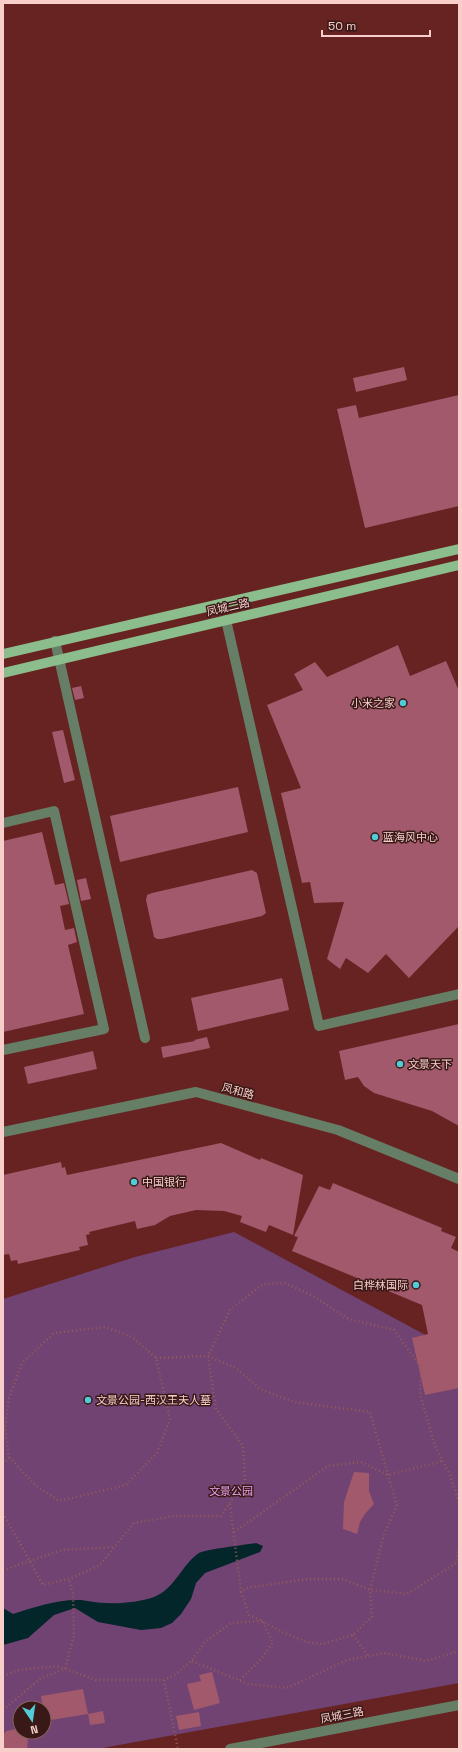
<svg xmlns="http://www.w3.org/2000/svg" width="462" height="1752" viewBox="0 0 462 1752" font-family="'Space Grotesk','Noto Sans SC',sans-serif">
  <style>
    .green { fill: #704373; fill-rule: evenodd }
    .water { fill: #022629 }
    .building { fill: #a1596b }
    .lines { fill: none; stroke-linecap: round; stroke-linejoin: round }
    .path { stroke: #965b58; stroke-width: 2.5; stroke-dasharray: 1 3; stroke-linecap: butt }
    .minor { stroke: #667d66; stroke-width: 10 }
    .major { stroke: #8cbd8d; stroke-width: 10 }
    .poi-dot { fill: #52cbd8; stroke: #381917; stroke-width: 1.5 }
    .labels { text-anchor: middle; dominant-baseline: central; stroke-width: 3; stroke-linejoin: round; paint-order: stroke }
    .street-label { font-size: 11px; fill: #f8ceca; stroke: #381917 }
    .poi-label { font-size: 11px; fill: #f8ceca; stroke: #381917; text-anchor: start }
    .park-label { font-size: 11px; fill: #e9a1ed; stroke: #381917 }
  </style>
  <rect width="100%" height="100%" fill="#662321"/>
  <path class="green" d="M 234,1232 L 459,1353 L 459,1683 L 97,1749 L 3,1749 L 3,1299 L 135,1257 ZM 20,1708 L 44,1708 L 44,1732 L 20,1732 Z"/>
  <path class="water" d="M 256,1543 L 263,1546 L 260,1552 L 205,1573 L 196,1583 L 191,1599 L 181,1614 L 172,1623 L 161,1628 L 141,1630 L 98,1622 L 75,1608 L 54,1615 L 28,1638 L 3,1645 L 3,1608 L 13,1614 C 35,1607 58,1599 81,1600 C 90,1601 98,1603 106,1603 C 120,1604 140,1602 154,1597 C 175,1589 182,1564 199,1553 C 207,1549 245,1545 256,1543 Z"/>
  <g class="building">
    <polygon points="404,367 407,380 356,392 353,378"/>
    <polygon points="459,395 459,506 365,528 337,409 356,405 359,418"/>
    <polygon points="398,645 410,676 446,661 459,691 459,926 409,978 386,954 368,973 346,958 340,969 327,959 344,902 314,903 310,882 302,883 281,793 301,788 267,705 303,690 294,674 315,662 327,677"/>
    <polygon points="81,686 84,698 75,700 72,688"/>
    <polygon points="63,730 75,780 64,783 52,732"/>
    <polygon points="238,787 248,832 120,862 110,816"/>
    <polygon points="42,832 55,885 64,883 69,904 60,906 65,930 74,928 77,942 68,945 84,1014 3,1032 3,841"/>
    <polygon points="252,870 257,873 266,913 262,916 162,939 157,939 154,937 146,900 147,895 152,893"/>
    <polygon points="86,878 91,899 81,901 77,880"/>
    <polygon points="282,978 289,1010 198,1031 191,998"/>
    <polygon points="459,1024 459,1126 432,1111 374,1093 364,1086 358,1077 345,1080 339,1051"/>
    <polygon points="207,1037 210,1048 163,1058 161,1047 195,1041 194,1040"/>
    <polygon points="93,1051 97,1069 28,1084 24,1067"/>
    <polygon points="221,1143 260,1160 261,1158 303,1175 293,1235 269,1225 266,1232 240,1222 242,1216 224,1211 196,1210 170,1216 155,1225 137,1229 135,1221 89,1232 90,1234 86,1235 88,1245 79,1247 80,1250 18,1264 17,1260 11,1261 9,1254 3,1255 3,1175 61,1162 62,1168 65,1167 67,1175"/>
    <polygon points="333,1183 442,1228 441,1231 456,1237 451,1248 459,1252 459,1388 425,1395 412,1338 428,1334 422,1305 292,1251 298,1237 294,1236 319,1186 330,1190"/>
    <polygon points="354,1472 369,1473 369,1491 374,1504 365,1514 360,1522 357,1534 343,1529 344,1502"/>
    <polygon points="212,1672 220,1703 194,1710 187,1684 201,1681 199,1675"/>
    <polygon points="83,1689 88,1714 45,1721 44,1708 43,1708 41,1696"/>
    <polygon points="103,1711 105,1723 90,1725 88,1714"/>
    <polygon points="199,1712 201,1726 179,1730 176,1716"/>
    <polygon points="16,1729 24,1732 27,1736 28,1742 27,1749 3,1749 3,1735 6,1731"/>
  </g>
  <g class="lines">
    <g class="path">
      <polyline points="3,1464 9,1457 5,1428 9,1398 22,1363 54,1333 105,1327 132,1337 156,1358 170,1419 157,1453 126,1485 59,1501 35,1485 9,1457"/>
      <polyline points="230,1504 241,1592"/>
      <polyline points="3,1513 43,1585 69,1579 100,1565 134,1523 173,1516 221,1516 245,1480 243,1446 216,1409 208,1356 230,1310 263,1284 285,1283 315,1297 348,1319 394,1330 421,1367 420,1394 435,1446 450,1475 459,1503"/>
      <polyline points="234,1532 328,1466 361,1462 388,1475 443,1461"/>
      <polyline points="3,1570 62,1550 114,1547"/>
      <polyline points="353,1635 368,1656"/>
      <polyline points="192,1661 248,1684 287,1688 347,1660 384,1653 426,1661 459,1651"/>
      <polyline points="3,1676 19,1670 57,1666 96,1680 164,1680 176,1674 192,1660 205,1642 231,1623 262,1621 282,1632 307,1642 322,1644 353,1635 372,1617 370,1590 384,1534 397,1506 370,1412 294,1402 260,1389 236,1368 208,1356 156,1358"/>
      <polyline points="164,1680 178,1749"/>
      <polyline points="240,1680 262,1658 273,1642 262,1621 249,1615 241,1592 246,1588 308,1579 343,1579 370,1590 407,1594 456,1563 459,1547"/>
      <polyline points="3,1710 41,1678 65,1669 74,1635 73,1594 69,1579"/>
    </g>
    <g class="minor">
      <polyline points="226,620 319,1026 459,994"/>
      <polyline points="55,641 145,1038"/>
      <polyline points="3,823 54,811 104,1029 3,1050"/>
      <polyline points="3,1132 196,1092 338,1130 459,1179"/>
      <polyline points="230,1749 459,1705"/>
    </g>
    <g class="major">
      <polyline points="3,654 459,549"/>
      <polyline points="3,673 459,565"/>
    </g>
  </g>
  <g class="poi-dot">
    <circle cx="403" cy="703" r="4"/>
    <circle cx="375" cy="837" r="4"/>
    <circle cx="400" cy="1064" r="4"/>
    <circle cx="134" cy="1182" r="4"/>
    <circle cx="416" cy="1285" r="4"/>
    <circle cx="88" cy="1400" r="4"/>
  </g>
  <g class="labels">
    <g class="street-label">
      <text transform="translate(228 607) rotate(-13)">凤城二路</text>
      <text transform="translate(238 1091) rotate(15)">凤和路</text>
      <text transform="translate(342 1715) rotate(-11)">凤城三路</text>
    </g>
    <g class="poi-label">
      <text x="395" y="703" text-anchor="end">小米之家</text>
      <text x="383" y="837">蓝海风中心</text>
      <text x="408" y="1064">文景天下</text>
      <text x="142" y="1182">中国银行</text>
      <text x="408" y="1285" text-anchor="end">白桦林国际</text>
      <text x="96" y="1400">文景公园-西汉王夫人墓</text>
    </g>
    <g class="park-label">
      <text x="231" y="1491">文景公园</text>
    </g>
  </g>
  <rect width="462" height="1752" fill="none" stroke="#f8ceca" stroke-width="8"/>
  <g transform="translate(32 1720) rotate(167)"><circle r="19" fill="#381917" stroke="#85615f"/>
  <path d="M0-3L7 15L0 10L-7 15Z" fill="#52cbd8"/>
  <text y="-6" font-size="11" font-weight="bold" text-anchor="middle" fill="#f8ceca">N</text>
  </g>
  <path d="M322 30v6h108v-6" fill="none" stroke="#f8ceca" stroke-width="2"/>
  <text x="328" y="30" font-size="12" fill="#f8ceca" stroke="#381917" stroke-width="3" paint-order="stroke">50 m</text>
</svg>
